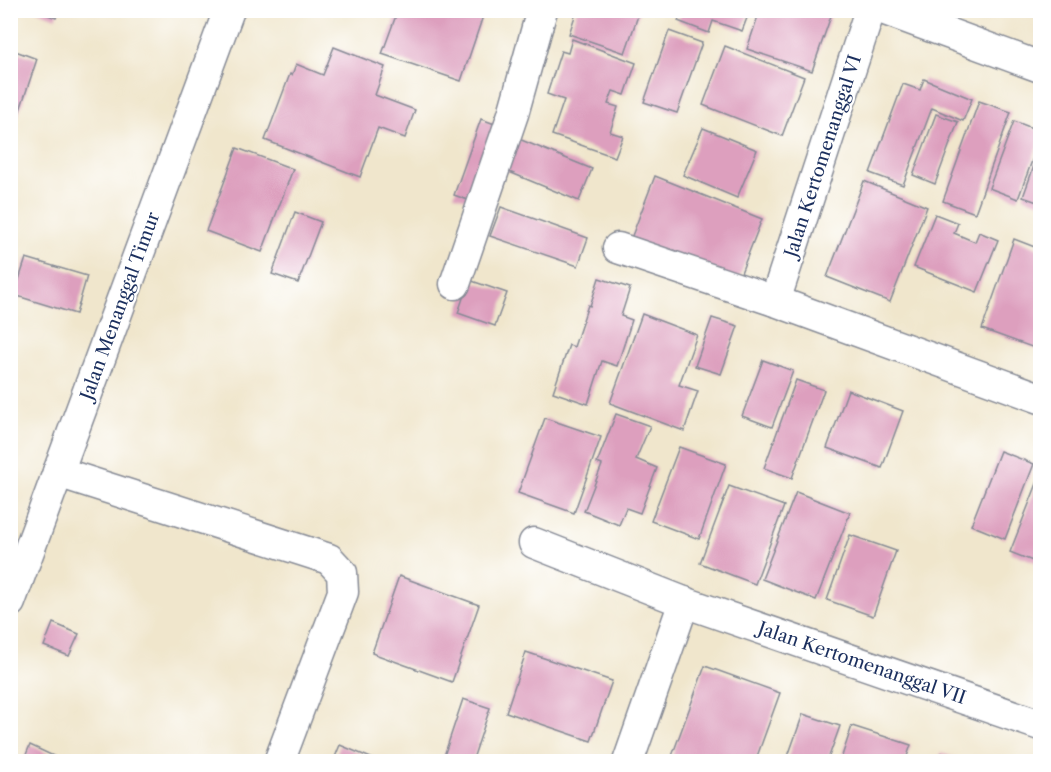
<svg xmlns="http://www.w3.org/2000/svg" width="1051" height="772" viewBox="0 0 1051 772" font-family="'Libre Caslon Text',serif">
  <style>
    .building { fill: #dd9fbe }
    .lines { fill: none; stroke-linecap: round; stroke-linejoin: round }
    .street-casing { stroke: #868a95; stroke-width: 33 }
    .street { stroke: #fff; stroke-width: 30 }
    .labels { text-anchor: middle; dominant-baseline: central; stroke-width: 4.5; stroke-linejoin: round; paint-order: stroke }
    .street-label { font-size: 18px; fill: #1b2f5e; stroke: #fff }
  </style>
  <rect width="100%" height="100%" fill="#fff"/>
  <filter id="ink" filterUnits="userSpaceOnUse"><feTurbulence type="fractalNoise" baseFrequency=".0167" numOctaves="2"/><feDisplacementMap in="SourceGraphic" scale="12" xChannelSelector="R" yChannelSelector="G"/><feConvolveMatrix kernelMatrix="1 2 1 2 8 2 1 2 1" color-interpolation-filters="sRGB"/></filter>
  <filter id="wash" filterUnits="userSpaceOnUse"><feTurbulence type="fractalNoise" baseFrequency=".008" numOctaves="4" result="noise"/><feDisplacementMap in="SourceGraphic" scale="24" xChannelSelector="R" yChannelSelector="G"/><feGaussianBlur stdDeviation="1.35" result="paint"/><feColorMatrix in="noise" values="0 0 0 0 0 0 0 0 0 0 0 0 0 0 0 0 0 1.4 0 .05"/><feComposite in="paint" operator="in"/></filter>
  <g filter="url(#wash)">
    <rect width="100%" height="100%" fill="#f0e6cc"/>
    <g id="blocks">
      <g class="building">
        <polygon points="35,10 59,10 56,18"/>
        <polygon points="398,10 475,10 484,13 461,81 382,54"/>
        <polygon points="577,10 640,10 625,53 569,34"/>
        <polygon points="682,10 750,10 742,31 713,21 709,33 678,21"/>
        <polygon points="760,10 833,10 812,71 747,49"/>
        <polygon points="669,31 702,43 677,113 644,102"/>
        <polygon points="572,39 636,63 625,95 613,91 608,104 618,107 610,132 623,136 615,157 552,135 564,100 547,94 561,51 568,53"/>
        <polygon points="725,46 804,77 782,136 703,105"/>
        <polygon points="334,47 385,67 375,95 415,110 405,138 378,128 360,177 265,140 290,74 292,75 296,64 323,75"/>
        <polygon points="10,49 37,59 15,125 10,123"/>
        <polygon points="924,79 972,99 963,121 932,108 903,185 870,173 903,84 920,90"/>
        <polygon points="979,101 1011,112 975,213 943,201"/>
        <polygon points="936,114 958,122 935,184 913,175"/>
        <polygon points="481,119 503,127 476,203 454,195"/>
        <polygon points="1014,121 1040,131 1040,139 1018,199 989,188"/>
        <polygon points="703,128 757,150 737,198 683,175"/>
        <polygon points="514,137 592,169 579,201 502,169"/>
        <polygon points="237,148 293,169 262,252 206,231"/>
        <polygon points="1040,149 1040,203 1023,197"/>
        <polygon points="655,176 762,219 737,283 630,241"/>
        <polygon points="864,181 927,207 890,302 827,277"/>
        <polygon points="501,207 588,238 578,266 490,236"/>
        <polygon points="295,212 321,222 298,283 272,274"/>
        <polygon points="935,214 958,223 954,233 975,242 979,232 998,240 977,292 914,267"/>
        <polygon points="1014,239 1040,249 1040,350 982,329"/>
        <polygon points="26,258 87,276 76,314 14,295"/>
        <polygon points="599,278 630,288 621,316 632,320 617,366 602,361 588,404 553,392 569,345 574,347 588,305 590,306"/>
        <polygon points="469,280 507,293 495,326 458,313"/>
        <polygon points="642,314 697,335 679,385 698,391 684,431 610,403"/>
        <polygon points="712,318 738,326 721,374 695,366"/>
        <polygon points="763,360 793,371 772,427 742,416"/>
        <polygon points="796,380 824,390 792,478 764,468"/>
        <polygon points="848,390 903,411 882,468 827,448"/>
        <polygon points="616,414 650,426 636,459 657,468 640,513 626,508 619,525 584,511 602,465 597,463"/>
        <polygon points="545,418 601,437 574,513 518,493"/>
        <polygon points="679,447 726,464 699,539 651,521"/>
        <polygon points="1000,451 1034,464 1005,539 971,525"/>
        <polygon points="1040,476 1040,564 1010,552"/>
        <polygon points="729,486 784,506 755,584 700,563"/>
        <polygon points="796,492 850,513 816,600 762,579"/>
        <polygon points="850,535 896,551 873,616 827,600"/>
        <polygon points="399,576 479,605 452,682 372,653"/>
        <polygon points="53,623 79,634 69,656 44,646"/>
        <polygon points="526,652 612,681 591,741 506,712"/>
        <polygon points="705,666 780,693 755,762 686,762 672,756"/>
        <polygon points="463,699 490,708 472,762 442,762"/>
        <polygon points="803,714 840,726 827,762 786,762"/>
        <polygon points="852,726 911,745 905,762 840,762"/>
        <polygon points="30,745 66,762 23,762"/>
        <polygon points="340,745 378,761 378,762 333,762"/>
        <polygon points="941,753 965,761 965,762 937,762"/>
      </g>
    </g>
  </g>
  <g filter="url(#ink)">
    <use href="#blocks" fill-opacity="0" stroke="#868a95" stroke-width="1.5"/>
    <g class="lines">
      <defs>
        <g id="street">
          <polyline points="885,10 1040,67"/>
          <polyline points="618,248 775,301 1040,398"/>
          <polyline points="455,284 513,114 542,10"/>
          <polyline points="775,301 870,10"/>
          <polyline points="58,472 329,559 342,573 343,592 279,762"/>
          <polyline points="534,543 684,602 1040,725"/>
          <polyline points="10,602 229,10"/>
          <polyline points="628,762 684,602"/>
        </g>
      </defs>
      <use href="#street" class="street-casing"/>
      <use href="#street" class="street"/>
    </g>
  </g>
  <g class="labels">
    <g class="street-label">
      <text transform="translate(823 156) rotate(-72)">Jalan Kertomenanggal VI</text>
      <text transform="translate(120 306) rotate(-70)">Jalan Menanggal Timur</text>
      <text transform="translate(862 663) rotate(19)">Jalan Kertomenanggal VII</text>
    </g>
  </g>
  <rect width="1051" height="772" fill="none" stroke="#fff" stroke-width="36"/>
</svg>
